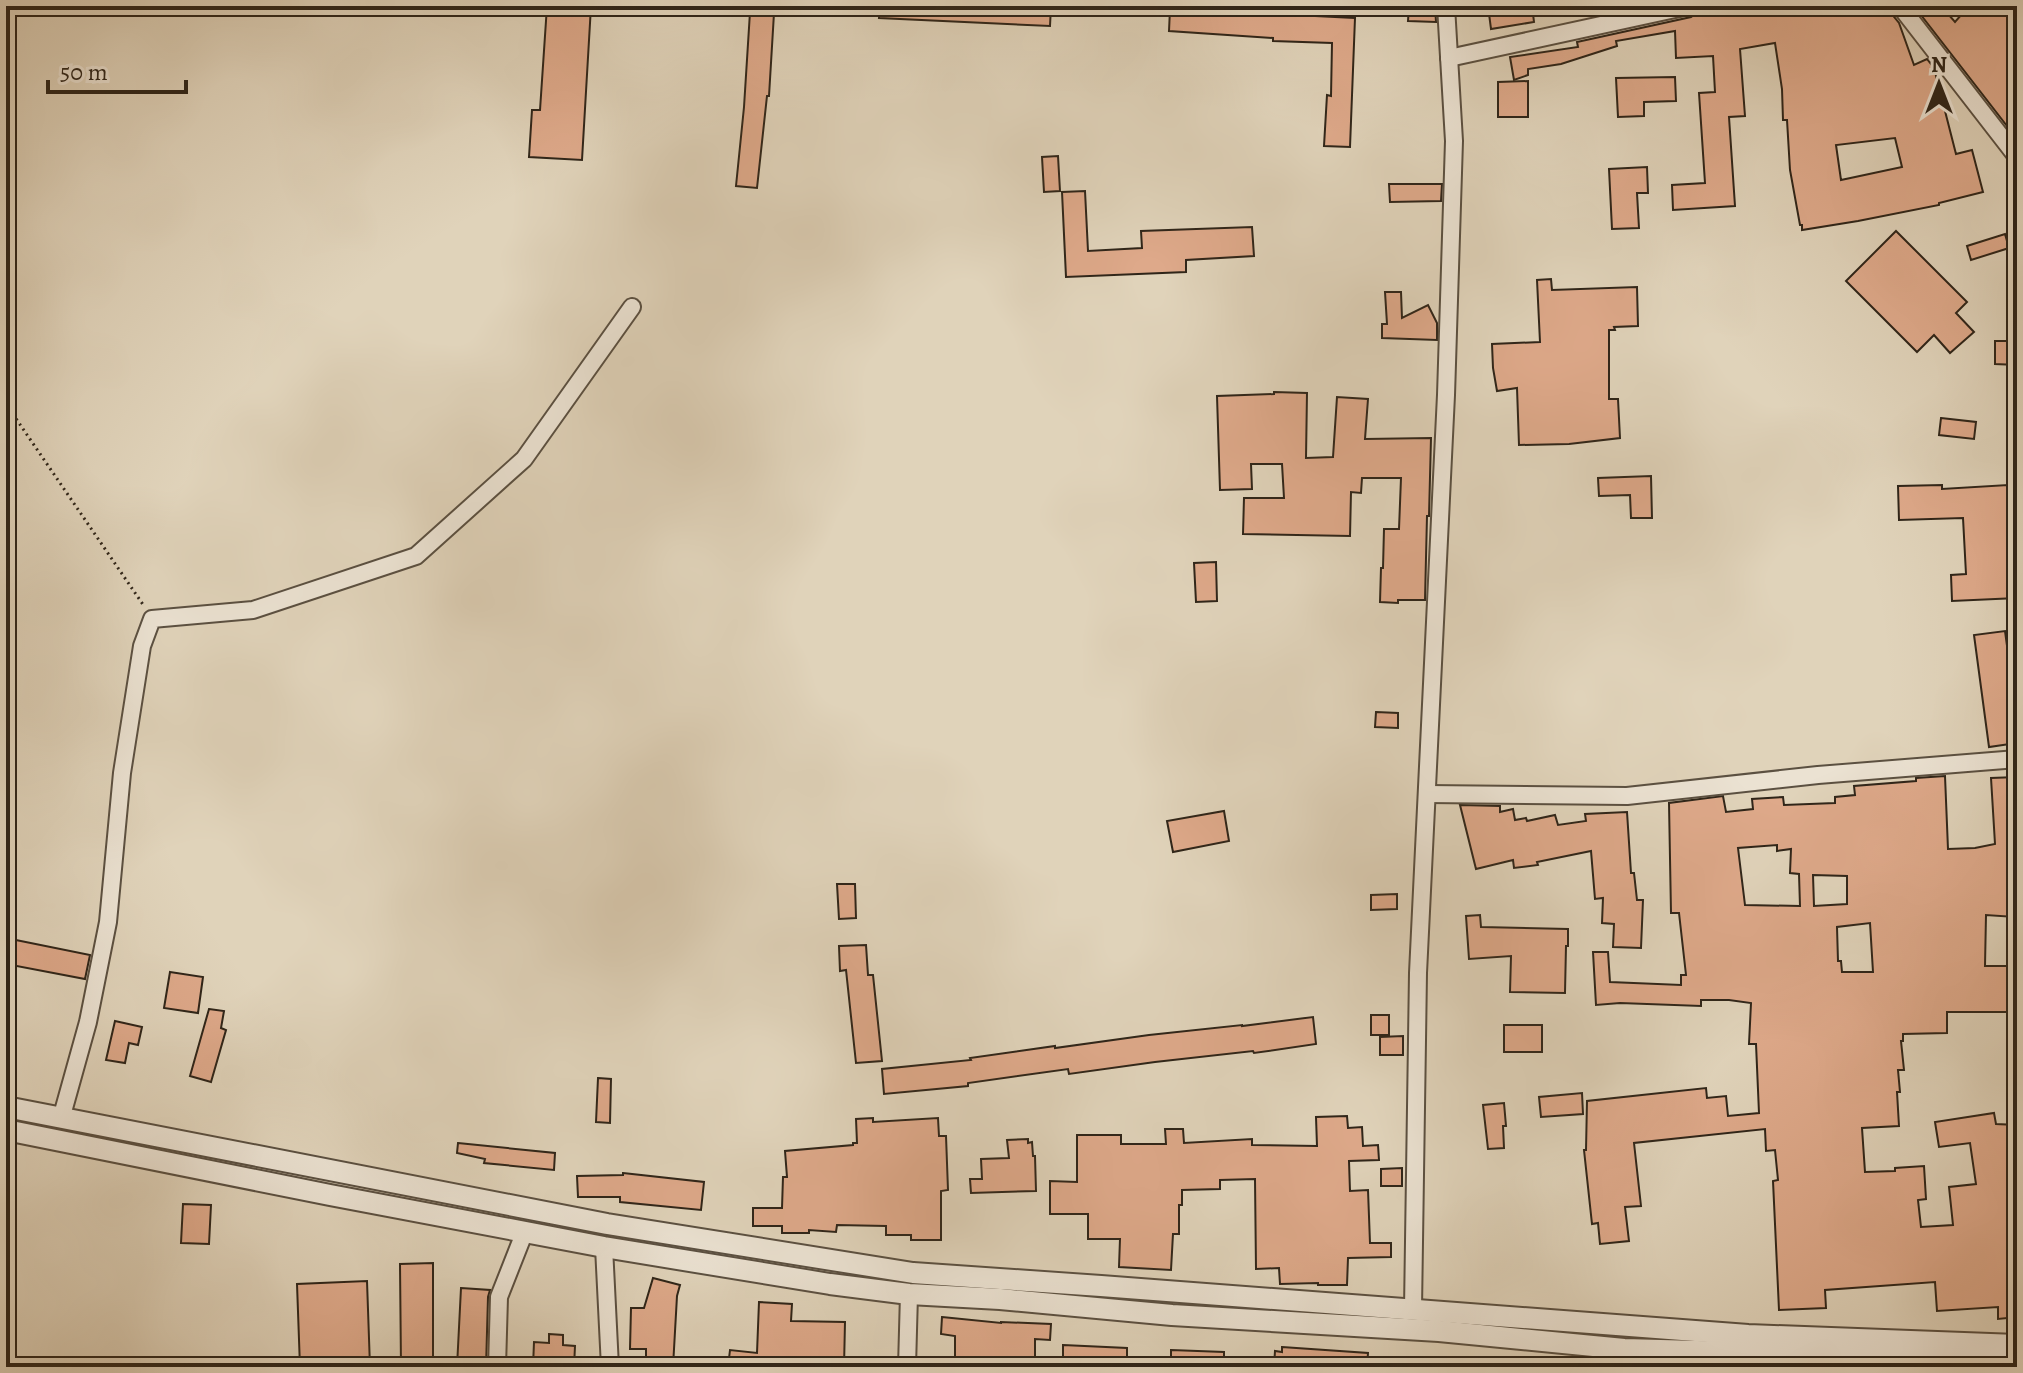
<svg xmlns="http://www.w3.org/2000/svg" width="2023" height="1373" viewBox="0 0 2023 1373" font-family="Alegreya,serif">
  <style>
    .building { fill: #dea98a; stroke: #2f2519; stroke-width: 2; fill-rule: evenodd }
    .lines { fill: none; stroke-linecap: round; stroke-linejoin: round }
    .minor-casing { stroke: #5b5041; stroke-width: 20 }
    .tertiary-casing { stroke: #5b5041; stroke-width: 24 }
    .path { stroke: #2f2519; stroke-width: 3; stroke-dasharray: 2 4; stroke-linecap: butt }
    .minor { stroke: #ebe2d2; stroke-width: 16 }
    .tertiary { stroke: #ebe2d2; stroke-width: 20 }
  </style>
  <rect width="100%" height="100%" fill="#e0d3ba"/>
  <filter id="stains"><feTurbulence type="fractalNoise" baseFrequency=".0025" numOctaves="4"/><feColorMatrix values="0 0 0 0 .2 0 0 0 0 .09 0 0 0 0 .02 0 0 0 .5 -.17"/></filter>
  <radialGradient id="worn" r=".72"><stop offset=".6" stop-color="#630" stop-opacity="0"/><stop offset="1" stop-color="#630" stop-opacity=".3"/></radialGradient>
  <g class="building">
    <polygon points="547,6 591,6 582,160 529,157 532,110 540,110"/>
    <polygon points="880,6 1051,6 1050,26 879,18"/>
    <polygon points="1409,6 1435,6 1436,22 1408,21"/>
    <polygon points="1488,6 1532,6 1534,22 1491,29"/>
    <path d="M 1746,6 L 1889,6 L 1891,13 L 1899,23 L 1914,65 L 1927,59 L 1934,68 L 1956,154 L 1972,150 L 1983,192 L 1939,203 L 1939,205 L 1858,221 L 1802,230 L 1802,225 L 1800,225 L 1790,170 L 1787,120 L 1783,120 L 1782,89 L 1775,43 L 1740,49 L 1745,116 L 1729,117 L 1735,206 L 1673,210 L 1672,185 L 1705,183 L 1699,93 L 1715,92 L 1713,56 L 1676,58 L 1675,31 L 1616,41 L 1617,46 L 1561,64 L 1528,69 L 1528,75 L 1514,80 L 1510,57 L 1578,47 L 1577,42 L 1691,17 L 1699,11 ZM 1895,138 L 1902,167 L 1841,180 L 1836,145 Z"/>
    <polygon points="1914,6 1941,6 1955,22 1969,6 2017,6 2017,116 2007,126"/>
    <polygon points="1170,9 1355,18 1350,147 1324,146 1327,95 1331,96 1332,43 1273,41 1273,38 1169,31"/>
    <polygon points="750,12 774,13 769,96 767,96 757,188 736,186 744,107"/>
    <polygon points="1675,77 1676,101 1644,102 1644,116 1618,117 1616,78"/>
    <polygon points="1528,81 1528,117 1498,117 1498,82"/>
    <polygon points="1058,156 1060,191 1044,192 1042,157"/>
    <polygon points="1647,167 1648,193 1637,193 1639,228 1612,229 1609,169"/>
    <polygon points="1389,184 1442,184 1441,201 1390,202"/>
    <polygon points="1085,191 1088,251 1142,248 1141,231 1252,227 1254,256 1186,260 1186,272 1066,277 1062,192"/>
    <polygon points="1896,231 1967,302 1956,313 1974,332 1950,353 1934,335 1917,352 1846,281"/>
    <polygon points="2005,234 2009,248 1971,260 1967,246"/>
    <polygon points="1551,279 1552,290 1637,287 1638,326 1614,327 1615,330 1609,330 1609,399 1618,399 1620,438 1569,444 1519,445 1517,388 1497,391 1493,368 1492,344 1540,342 1537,280"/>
    <polygon points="1385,292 1401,292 1402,318 1428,305 1437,323 1437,340 1382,338 1382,324 1387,324"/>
    <polygon points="1995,341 2017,341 2017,365 1995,364"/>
    <polygon points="1274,392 1307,393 1306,458 1333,457 1337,397 1368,399 1365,439 1431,438 1429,516 1427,516 1425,600 1398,600 1398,603 1380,602 1381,568 1383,568 1384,529 1399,529 1401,478 1362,478 1361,493 1351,492 1350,536 1243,534 1244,498 1284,498 1282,464 1251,464 1252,489 1220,490 1217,396 1274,394"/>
    <polygon points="1941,418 1976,422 1974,439 1939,435"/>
    <polygon points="1651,476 1652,518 1631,518 1630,495 1599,496 1598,478"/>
    <polygon points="1942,485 1942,489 2008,485 2013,571 2017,571 2017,598 1952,601 1951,575 1966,574 1963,518 1899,520 1898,486"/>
    <polygon points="1216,562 1217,601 1196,602 1194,563"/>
    <polygon points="2005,631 2017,719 2017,743 1989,747 1974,635"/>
    <polygon points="1376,712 1398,713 1398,728 1375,727"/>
    <path d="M 1945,776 L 1948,849 L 1975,848 L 1995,844 L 1991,778 L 2017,777 L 2015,917 L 1986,915 L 1985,966 L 2017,966 L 2017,1012 L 1947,1012 L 1947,1033 L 1903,1034 L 1903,1041 L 1901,1041 L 1904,1070 L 1898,1070 L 1900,1092 L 1897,1092 L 1899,1126 L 1862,1128 L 1865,1172 L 1895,1171 L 1895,1168 L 1924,1166 L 1926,1199 L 1918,1200 L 1921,1227 L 1953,1225 L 1949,1187 L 1976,1184 L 1970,1143 L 1939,1147 L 1935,1122 L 1994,1113 L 1996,1124 L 2017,1125 L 2017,1317 L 1998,1319 L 1998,1307 L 1937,1311 L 1935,1282 L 1825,1290 L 1826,1308 L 1779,1310 L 1773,1181 L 1778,1180 L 1775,1150 L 1766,1151 L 1765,1129 L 1634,1143 L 1641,1206 L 1625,1207 L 1629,1241 L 1600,1244 L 1598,1223 L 1592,1224 L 1584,1150 L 1586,1150 L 1587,1101 L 1706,1088 L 1707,1098 L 1726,1096 L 1728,1116 L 1759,1113 L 1756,1044 L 1749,1044 L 1751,1003 L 1729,1000 L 1701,1000 L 1701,1006 L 1620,1003 L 1596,1005 L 1593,952 L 1608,952 L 1610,982 L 1681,985 L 1681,975 L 1686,975 L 1679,913 L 1671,913 L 1669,803 L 1723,796 L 1726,812 L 1753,809 L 1752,799 L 1783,797 L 1784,805 L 1835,803 L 1835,797 L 1855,795 L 1854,786 L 1916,781 L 1916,778 ZM 1777,845 L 1777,851 L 1791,849 L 1790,873 L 1799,874 L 1800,906 L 1745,905 L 1738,848 ZM 1813,875 L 1847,876 L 1847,904 L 1814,906 ZM 1870,923 L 1873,972 L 1842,972 L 1841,961 L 1838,961 L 1837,927 Z"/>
    <polygon points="1460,805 1500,806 1500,812 1513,809 1515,820 1526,818 1527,821 1555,815 1558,825 1586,821 1585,814 1627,812 1631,873 1634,873 1637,900 1643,900 1641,948 1613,947 1614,924 1602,923 1603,898 1595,899 1591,851 1537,862 1538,865 1514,868 1513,860 1476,869"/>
    <polygon points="1224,811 1229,841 1173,852 1167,821"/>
    <polygon points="837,884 855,884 856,918 839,919"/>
    <polygon points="1397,894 1397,909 1371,910 1371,895"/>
    <polygon points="1480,915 1481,927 1568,929 1568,946 1566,946 1565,993 1510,992 1511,956 1469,959 1466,916"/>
    <polygon points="6,938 90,955 85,979 6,964"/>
    <polygon points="866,945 868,975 873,975 882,1061 856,1063 846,970 840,971 839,946"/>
    <polygon points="170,972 203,977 198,1013 164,1008"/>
    <polygon points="209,1009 224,1011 221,1028 226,1030 211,1082 190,1076"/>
    <rect x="1371" y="1015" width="18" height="20"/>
    <polygon points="1313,1017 1316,1044 1254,1053 1253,1051 1155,1062 1069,1074 1068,1069 968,1083 968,1086 884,1094 882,1069 971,1060 970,1058 1055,1046 1055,1048 1149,1035 1242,1025 1242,1026"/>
    <polygon points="115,1021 142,1027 138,1045 129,1043 125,1063 106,1060"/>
    <rect x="1504" y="1025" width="38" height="27"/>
    <polygon points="1403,1036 1403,1055 1380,1055 1380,1037"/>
    <polygon points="598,1078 611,1079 610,1123 596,1122"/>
    <polygon points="1582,1093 1583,1114 1541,1117 1539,1097"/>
    <polygon points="1504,1103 1506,1126 1503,1126 1504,1148 1488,1149 1483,1105"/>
    <polygon points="1347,1116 1348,1128 1362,1127 1363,1146 1378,1145 1379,1160 1349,1161 1350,1191 1368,1190 1370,1243 1391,1243 1391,1257 1348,1258 1347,1285 1318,1285 1318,1283 1280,1284 1279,1268 1256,1269 1255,1179 1220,1180 1220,1189 1182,1190 1182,1205 1179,1205 1179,1234 1173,1234 1171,1270 1119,1267 1120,1239 1088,1239 1088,1214 1050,1214 1050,1181 1077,1182 1077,1135 1121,1135 1121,1144 1166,1144 1165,1129 1183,1129 1184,1143 1252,1139 1252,1145 1317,1146 1316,1117"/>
    <polygon points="873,1118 873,1122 938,1118 939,1136 946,1136 948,1190 941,1191 941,1240 911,1240 911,1235 886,1235 886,1226 837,1225 836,1232 809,1230 809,1233 782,1233 782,1226 753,1226 753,1208 782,1208 783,1177 787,1177 785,1151 853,1145 853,1143 857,1143 856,1119"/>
    <polygon points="1028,1139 1028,1143 1032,1142 1033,1156 1035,1156 1036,1191 971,1193 970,1179 982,1179 981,1159 1009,1158 1007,1140"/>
    <polygon points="458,1143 555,1153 554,1170 484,1163 485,1159 457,1153"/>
    <polygon points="1402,1168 1402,1186 1381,1186 1381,1169"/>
    <polygon points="623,1173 704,1182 701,1210 620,1202 620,1197 578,1197 577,1176 623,1175"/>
    <polygon points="183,1204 211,1205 209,1244 181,1243"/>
    <polygon points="433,1263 433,1367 401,1367 400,1264"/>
    <polygon points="653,1278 680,1285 677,1296 673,1367 646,1367 646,1349 630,1349 631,1308 644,1308"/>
    <polygon points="367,1281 370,1367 300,1367 297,1284"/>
    <polygon points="461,1288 490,1290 488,1297 486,1367 457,1367"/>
    <polygon points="759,1302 792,1304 791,1321 845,1322 844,1367 728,1367 730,1350 757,1353"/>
    <polygon points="942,1317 1001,1323 1001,1322 1051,1324 1050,1340 1035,1339 1035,1367 955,1367 955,1336 941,1334"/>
    <polygon points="549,1334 563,1335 563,1345 575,1346 574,1367 533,1367 534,1342 549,1343"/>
    <polygon points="1063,1345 1127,1348 1127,1367 1063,1367"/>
    <polygon points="1282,1347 1368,1353 1367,1367 1274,1367 1275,1351 1282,1352"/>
    <polygon points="1171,1350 1224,1352 1224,1367 1171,1367"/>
  </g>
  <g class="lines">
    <defs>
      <g id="minor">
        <polyline points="1900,6 2017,157"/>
        <polyline points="1449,58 1689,6"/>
        <polyline points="1427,794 1627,796 1818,775 2017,759"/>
        <polyline points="61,1119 88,1022 108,922 122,773 142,646 152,619 253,610 416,556 524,459 632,307"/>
        <polyline points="604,1247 610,1367"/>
        <polyline points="1413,1309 1418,973 1446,395 1454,141 1446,6"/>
        <polyline points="497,1367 499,1297 525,1231"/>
        <polyline points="907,1367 909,1294"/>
      </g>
      <g id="tertiary">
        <polyline points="6,1107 607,1224 913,1273 1101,1286 1748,1335 2017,1345"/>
        <polyline points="6,1130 330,1195 604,1247 830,1284 909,1294 1000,1299 1172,1315 1439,1331 1624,1349 2017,1360"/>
      </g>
    </defs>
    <use href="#minor" class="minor-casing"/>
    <use href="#tertiary" class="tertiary-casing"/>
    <polyline class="path" points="6,404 144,606"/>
    <use href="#minor" class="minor"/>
    <use href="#tertiary" class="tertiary"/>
  </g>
  <rect width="2023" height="1373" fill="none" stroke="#e0d3ba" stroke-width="32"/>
  <rect x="8" y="8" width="2007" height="1357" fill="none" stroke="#2f2519" stroke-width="4"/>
  <rect x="16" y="16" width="1991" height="1341" fill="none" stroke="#2f2519" stroke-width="2"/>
  <g transform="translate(1939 84)" stroke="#ebe2d2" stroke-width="6" paint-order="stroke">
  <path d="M0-6L14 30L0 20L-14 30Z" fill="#2f2519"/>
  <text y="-12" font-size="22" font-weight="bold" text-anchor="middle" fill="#2f2519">N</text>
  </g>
  <path d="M48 80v12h138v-12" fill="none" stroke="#2f2519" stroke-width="4"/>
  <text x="60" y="80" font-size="24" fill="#2f2519" stroke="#ebe2d2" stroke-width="6" paint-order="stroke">50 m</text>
  <rect width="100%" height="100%" filter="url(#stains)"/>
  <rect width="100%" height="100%" fill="url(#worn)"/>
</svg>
